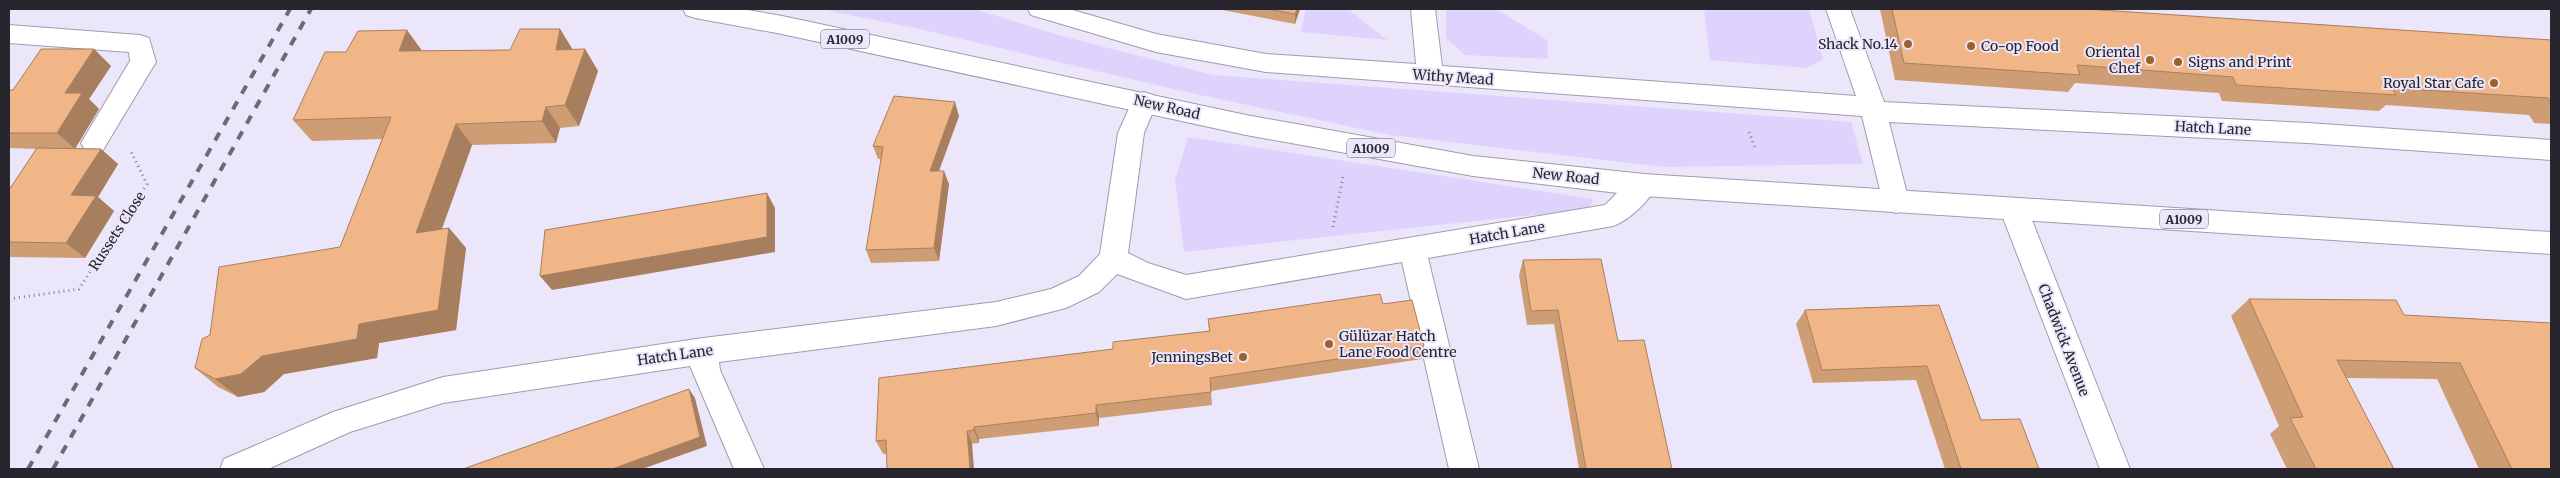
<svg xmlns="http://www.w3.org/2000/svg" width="2560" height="478" viewBox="0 0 2560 478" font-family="Merriweather,serif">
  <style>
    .green { fill: #dfd3fe }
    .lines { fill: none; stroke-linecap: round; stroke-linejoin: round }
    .minor-casing { stroke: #a09bae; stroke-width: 2 }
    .major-casing { stroke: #a09bae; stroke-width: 2 }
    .path { stroke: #84808e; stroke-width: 3; stroke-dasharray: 1 4; stroke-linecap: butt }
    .minor { fill: #fff; fill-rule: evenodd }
    .major { fill: #fff; fill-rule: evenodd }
    .rail { stroke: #6d6976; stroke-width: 4; stroke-dasharray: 9 9; stroke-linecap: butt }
    .wall { fill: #ce9d74 }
    .shaded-wall { fill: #a87f5e }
    .building { fill: #f0b687; stroke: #a87f5e }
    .poi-dot { fill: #9f6027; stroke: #ece6fb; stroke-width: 2 }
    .labels { text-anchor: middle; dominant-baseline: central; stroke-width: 4; stroke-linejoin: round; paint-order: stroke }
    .shield { fill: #ece6fb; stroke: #625f6b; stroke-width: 1 }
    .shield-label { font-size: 12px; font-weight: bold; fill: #27252d }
    .poi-label { font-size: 14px; fill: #27252d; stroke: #ece6fb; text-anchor: end }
    .street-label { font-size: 14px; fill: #27252d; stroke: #ece6fb }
  </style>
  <rect width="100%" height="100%" fill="#ece6fb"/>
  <g class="green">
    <polygon points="820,9 974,9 1062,36 1213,75 1851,122 1863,164 1664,167 1390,135 1186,92 919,29"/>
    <polygon points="1306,9 1348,9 1387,40 1301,32"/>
    <polygon points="1446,9 1496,9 1547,40 1548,59 1465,55 1446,38"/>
    <polygon points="1704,9 1809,9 1823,59 1807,68 1710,60"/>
    <polygon points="1188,137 1593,199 1589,209 1184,252 1175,180"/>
  </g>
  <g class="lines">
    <defs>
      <g id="minor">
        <polygon points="1028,9 1069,9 1156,34 1266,54 1416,64 1411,9 1435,9 1442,66 1856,96 1826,9 1850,9 1884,102 2308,123 2551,140 2551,160 2308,143 1889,122 1909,202 1906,210 1896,213 1886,210 1883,202 1862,116 1266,72 1156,52 1031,15"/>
        <polygon points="9,25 140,35 149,38 156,62 103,150 94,153 85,150 81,143 130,61 129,52 9,43"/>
        <path d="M 1144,92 L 1153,95 L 1157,102 L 1144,133 L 1128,253 L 1148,263 L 1186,275 L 1605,205 C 1619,192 1633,171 1653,177 L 1657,185 C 1649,201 1630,220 1613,226 L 1428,258 L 1479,469 L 1449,469 L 1402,262 L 1186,299 L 1117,274 L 1099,292 L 1066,308 L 996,326 L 719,362 L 720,370 L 764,469 L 734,469 L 690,366 L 443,403 L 350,432 L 268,469 L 220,469 L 224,459 L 333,412 L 443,377 L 703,338 L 996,302 L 1051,289 L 1079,276 L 1100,254 L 1118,133 L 1135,95 Z"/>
        <polygon points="2014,199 2024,202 2028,210 2130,469 2100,469 2000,210 2004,202"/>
      </g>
      <polygon id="major" points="683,9 742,9 782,16 1246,115 1473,156 1644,174 2551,232 2551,254 1644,196 1473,176 1246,135 782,34 695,18 686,15"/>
    </defs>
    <use href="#minor" class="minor-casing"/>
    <use href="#major" class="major-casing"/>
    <g class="path">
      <polyline points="1749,132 1756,150"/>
      <polyline points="1333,227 1343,177"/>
      <polyline points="9,299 79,289 147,184 130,150"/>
    </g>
    <use href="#minor" class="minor"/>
    <use href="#major" class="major"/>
    <g class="rail">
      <polyline points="28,469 290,9"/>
      <polyline points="53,469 311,9"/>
    </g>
  </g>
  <g class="wall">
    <polygon points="1217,9 1300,9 1295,24"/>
    <polygon points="1880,9 2086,9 2551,40 2551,124 2534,123 2529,115 2386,105 2379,111 2222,101 2219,93 2075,83 2068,92 1895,80"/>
    <polygon points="560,29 572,49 585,49 598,71 579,126 560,128 556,143 472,145 442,229 449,228 466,248 456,330 379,343 377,358 284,374 264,392 238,397 218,387 195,368 210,335 340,247 382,139 312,141 293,120 422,51 510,50"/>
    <polygon points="94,49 111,66 89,99 99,109 75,148 101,149 118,164 98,197 114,211 85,258 9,257 9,190 36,149 9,148 9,90 13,90"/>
    <polygon points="959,116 939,171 949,184 939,261 871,263 866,250 881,159 878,159 873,146"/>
    <polygon points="1523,260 1618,341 1672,469 1579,469 1554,324 1527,325 1519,275"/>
    <polygon points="2249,299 2404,315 2551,323 2551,469 2479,469 2437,379 2346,378 2394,469 2287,469 2270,434 2279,426 2231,316"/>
    <polygon points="1383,304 1424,346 1422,359 1211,391 1212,405 1099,418 1099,426 979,439 979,443 883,454 876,441 1113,349 1209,331 1208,319"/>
    <polygon points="1939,305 1981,420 2039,469 1945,469 1916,380 1813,383 1796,324 1805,310"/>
  </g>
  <g class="shaded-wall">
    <polygon points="1297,9 1300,9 1295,24 1295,14"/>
    <polygon points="560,29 573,50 556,50"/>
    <polygon points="407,30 423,52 399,51"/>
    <polygon points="94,49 111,66 89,99 99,109 75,149 57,133 65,93"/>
    <polygon points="585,49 598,71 579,126 565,105"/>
    <polygon points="955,102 959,116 934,184 930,171"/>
    <polygon points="546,107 560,128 556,143 542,121"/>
    <polygon points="456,124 472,145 433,253 416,233"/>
    <polygon points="101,149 118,164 98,197 114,211 85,258 66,243 71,195"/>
    <polygon points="944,171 949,184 939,261 934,248"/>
    <polygon points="767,193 775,208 775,252 552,290 540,276"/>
    <polygon points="449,228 466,248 456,330 379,343 377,358 284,374 264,392 238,397 215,379 262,356 359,324"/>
    <polygon points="689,389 695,398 707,446 642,469 612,469"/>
    <polygon points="1096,405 1099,418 1099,426 1096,413"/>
    <polygon points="974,427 979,439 979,443 974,430"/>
    <polygon points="967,431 972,443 974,469 970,469"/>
  </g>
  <g class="building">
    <polygon points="1267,9 1297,9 1295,14"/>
    <polygon points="1892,9 2086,9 2551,40 2551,104 2548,98 2392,88 2396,95 2236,85 2233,77 2077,65 2080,75 1904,63"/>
    <polygon points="520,29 560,29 556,50 585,49 565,105 546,107 542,121 456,124 416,233 449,228 438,310 359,324 357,339 262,356 241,374 215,379 195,368 202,339 210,335 219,267 340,247 391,117 293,120 325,52 346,52 358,31 407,30 399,51 510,50"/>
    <polygon points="41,49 94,49 65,93 82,93 57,133 9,133 9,90 13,90"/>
    <polygon points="894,96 955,102 930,171 944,171 934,248 866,250 883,147 873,146"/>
    <polygon points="37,148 101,149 71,195 96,196 66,243 9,242 9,190"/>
    <polygon points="767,193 767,237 540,276 545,230"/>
    <polygon points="1601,259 1618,341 1644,340 1672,469 1586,469 1558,310 1531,311 1523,260"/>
    <polygon points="1380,294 1383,304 1412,300 1424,346 1210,378 1211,392 1096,405 1096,413 974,427 974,430 967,431 970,469 887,469 886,440 876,441 879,378 1113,349 1113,342 1210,331 1208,319"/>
    <polygon points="2249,299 2396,300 2404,315 2551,323 2551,469 2512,469 2460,363 2337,360 2394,469 2316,469 2290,418 2303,417"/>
    <polygon points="1939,305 1981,420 2020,419 2039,469 1961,469 1927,366 1822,370 1805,310"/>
    <polygon points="689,389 700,437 612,469 463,469"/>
  </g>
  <g class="poi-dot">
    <circle cx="1908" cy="44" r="5"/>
    <circle cx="1971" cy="46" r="5"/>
    <circle cx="2150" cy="60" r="5"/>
    <circle cx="2178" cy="62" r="5"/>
    <circle cx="2494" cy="83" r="5"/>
    <circle cx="1329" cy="344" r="5"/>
    <circle cx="1243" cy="357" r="5"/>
  </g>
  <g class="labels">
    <g class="shield">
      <rect x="821" y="29.5" width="48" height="19" rx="4"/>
      <rect x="1347" y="138.5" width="48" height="19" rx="4"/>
      <rect x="2160" y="209.5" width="48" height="19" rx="4"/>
    </g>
    <g class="shield-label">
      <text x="845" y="39">A1009</text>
      <text x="1371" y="148">A1009</text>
      <text x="2184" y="219">A1009</text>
    </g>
    <g class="poi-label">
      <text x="1898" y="44">Shack No.14</text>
      <text x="1981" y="46" text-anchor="start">Co-op Food</text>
      <text x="2140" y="52">Oriental<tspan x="2140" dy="16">Chef</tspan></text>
      <text x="2188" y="62" text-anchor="start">Signs and Print</text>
      <text x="2484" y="83">Royal Star Cafe</text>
      <text x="1339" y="336" text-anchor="start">Gülüzar Hatch<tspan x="1339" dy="16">Lane Food Centre</tspan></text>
      <text x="1233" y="357">JenningsBet</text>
    </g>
    <g class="street-label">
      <text transform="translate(1453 77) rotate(4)">Withy Mead</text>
      <text transform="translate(1167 107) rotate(13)">New Road</text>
      <text transform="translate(2213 128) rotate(3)">Hatch Lane</text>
      <text transform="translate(1566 176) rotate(6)">New Road</text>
      <text transform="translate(117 231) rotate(-57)">Russets Close</text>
      <text transform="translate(1507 233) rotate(-10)">Hatch Lane</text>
      <text transform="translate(2064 340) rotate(69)">Chadwick Avenue</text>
      <text transform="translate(675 355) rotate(-8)">Hatch Lane</text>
    </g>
  </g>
  <rect width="2560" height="478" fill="none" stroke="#27252d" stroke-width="20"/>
</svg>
